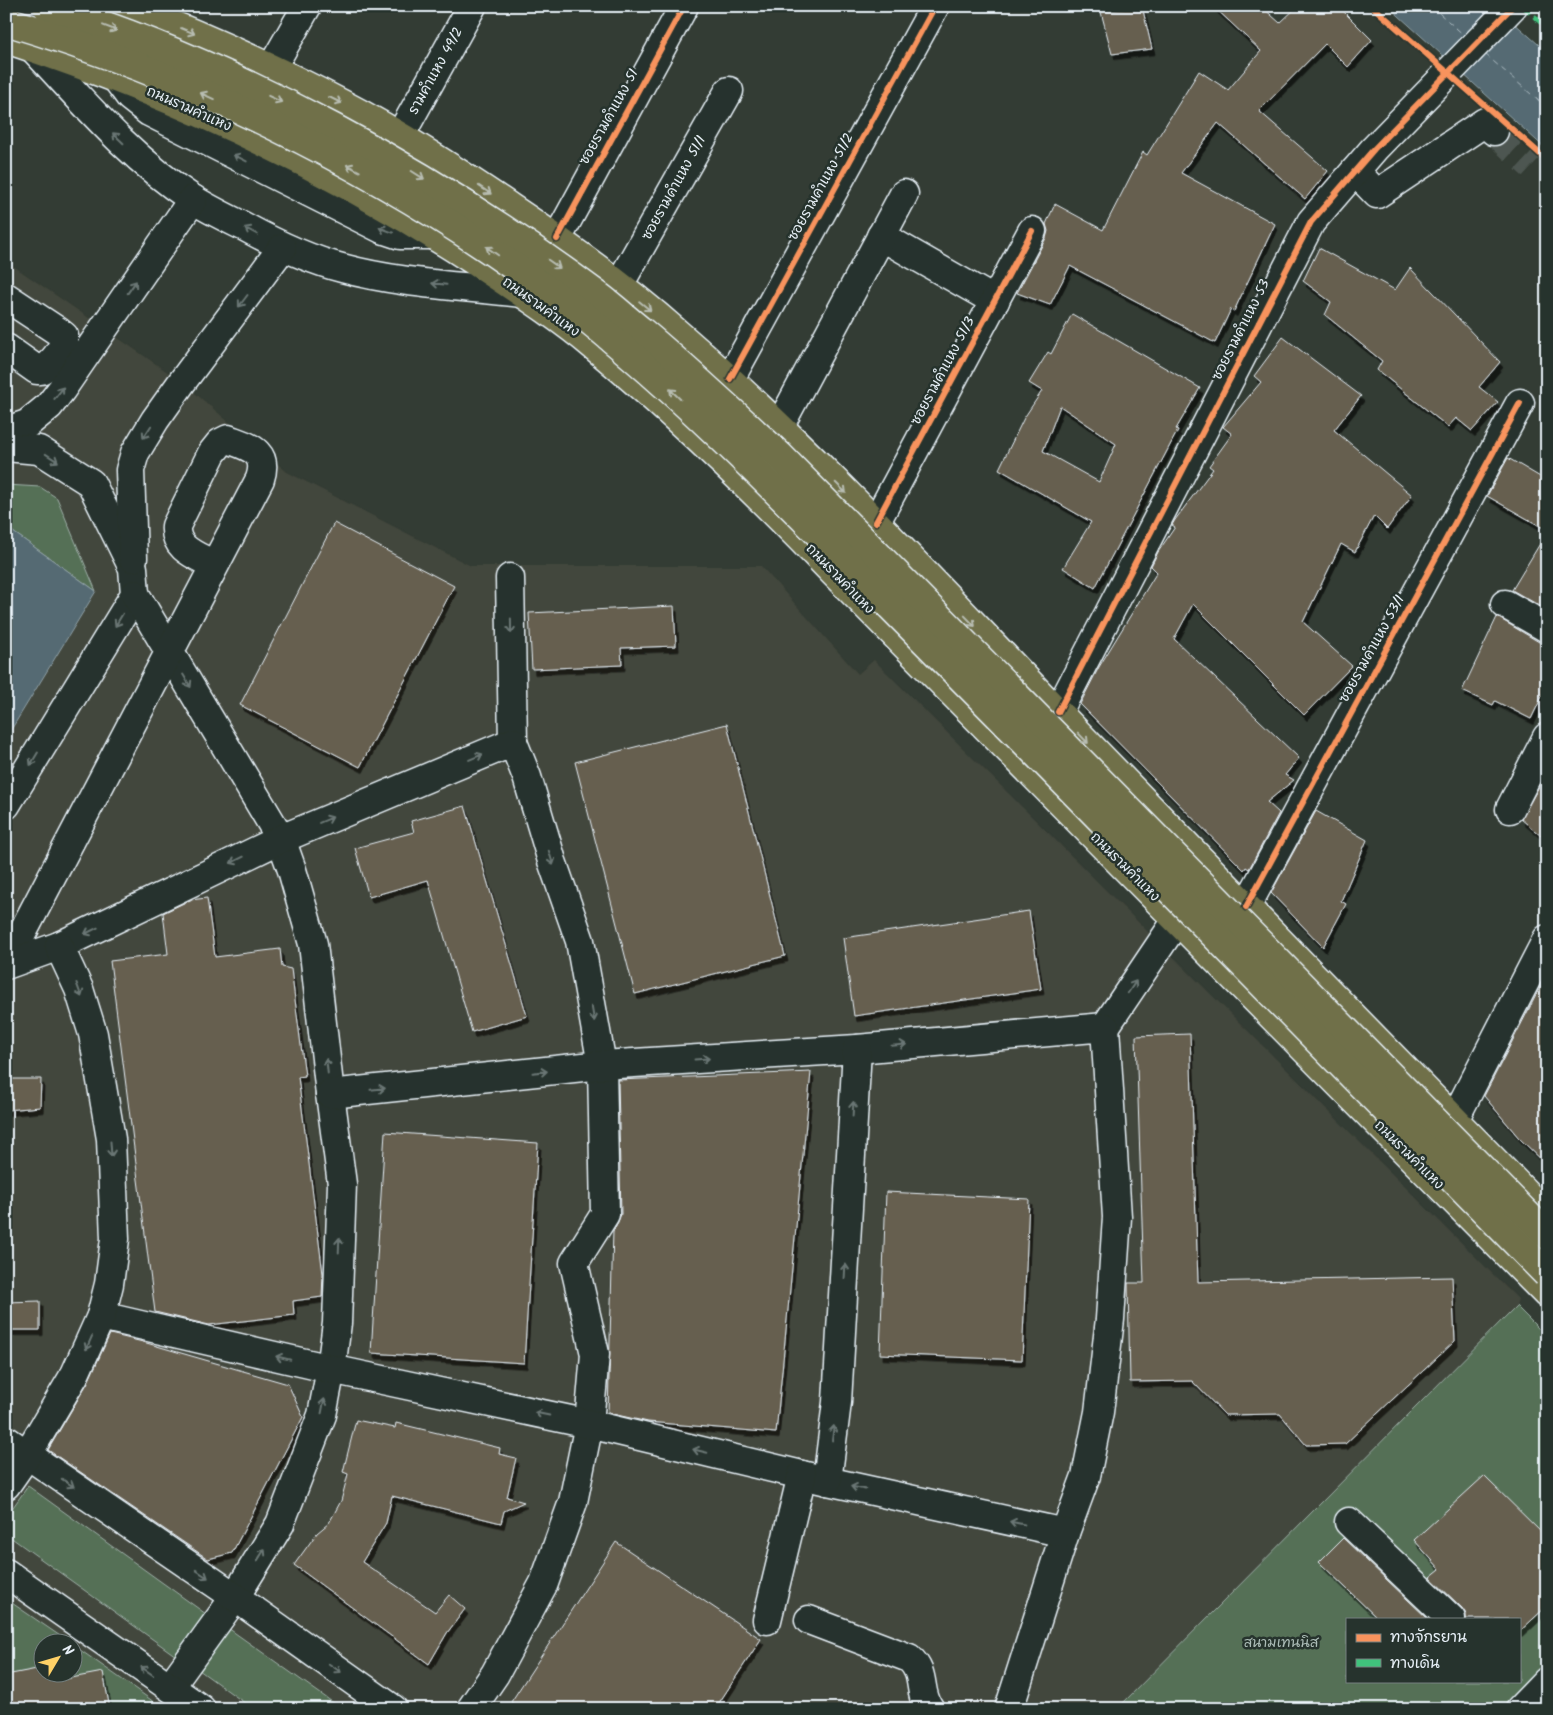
<svg xmlns="http://www.w3.org/2000/svg" width="1553" height="1715" viewBox="0 0 1553 1715" font-family="Kalam,'Playpen Sans Thai',sans-serif">
  <style>
    .built { fill: #42463c }
    .green { fill: #557057; stroke: #9eb0a8; fill-rule: evenodd }
    .water { fill: #556b73; stroke: #90a1a8 }
    .lines { fill: none; stroke-linecap: round; stroke-linejoin: round }
    .ferry { stroke: #adbbc3; stroke-width: 1; stroke-dasharray: 6 5; stroke-linecap: butt }
    .building { fill: #665e4f; stroke: #e8f1f8; fill-rule: evenodd; filter: url(#shadow) }
    .minor-tunnel { stroke: #4e5751; stroke-width: 28; stroke-dasharray: 28 14; stroke-linecap: butt }
    .minor-casing { stroke: #e8f1f8; stroke-width: 31 }
    .major-casing { stroke: #e8f1f8; stroke-width: 31 }
    .minor { stroke: #26332d; stroke-width: 28 }
    .major { stroke: #6f704a; stroke-width: 28 }
    .major-bridge-casing { stroke: #e8f1f8; stroke-width: 31; stroke-linecap: butt }
    .major-bridge { stroke: #6f704a; stroke-width: 28 }
    .quiet { stroke: #40c37c; stroke-width: 5; stroke-dasharray: 10 5; stroke-linecap: butt }
    .cycleway-casing { stroke: #26332d; stroke-width: 9 }
    .cycleway { stroke: #f8935d; stroke-width: 6 }
    .oneway { stroke: #b8bdb2 }
    .oneway2 { stroke: #6a7674 }
    .labels { text-anchor: middle; dominant-baseline: central; stroke-width: 5; stroke-linejoin: round; paint-order: stroke }
    .street-label { font-size: 14px; fill: #e8f1f8; stroke: #26332d }
    .park-label { font-size: 14px; fill: #adbdb8; stroke: #26332d }
  </style>
  <defs>
    <filter id="shadow"><feDropShadow dx="3" dy="5.5" stdDeviation="0" flood-color="#0009"/></filter>
  </defs>
  <rect width="100%" height="100%" fill="#333c34"/>
  <filter id="ink" filterUnits="userSpaceOnUse"><feTurbulence type="fractalNoise" baseFrequency=".02" numOctaves="2"/><feDisplacementMap in="SourceGraphic" scale="10" xChannelSelector="R" yChannelSelector="G"/><feConvolveMatrix kernelMatrix="1 2 1 2 8 2 1 2 1" color-interpolation-filters="sRGB"/></filter>
  <g filter="url(#ink)">
    <polygon class="built" points="6,261 182,382 287,472 471,566 761,566 858,674 874,660 1518,1299 1516,1306 1117,1709 158,1709 73,1647 72,1642 66,1642 6,1600"/>
    <g class="green">
      <polygon points="6,485 40,487 57,498 96,591 6,527"/>
      <path d="M 1516,1306 L 1547,1337 L 1547,1709 L 1117,1709 ZM 1347,1619 L 1519,1619 L 1519,1681 L 1347,1681 Z"/>
      <polygon points="28,1486 206,1614 176,1656 6,1534 6,1517"/>
      <polygon points="6,1599 69,1642 42,1642 42,1672 72,1672 73,1645 164,1709 6,1709"/>
      <polygon points="228,1628 342,1709 253,1709 199,1670"/>
    </g>
    <g class="water">
      <polygon points="1388,6 1495,6 1547,52 1547,150"/>
      <polygon points="6,527 96,591 6,738"/>
    </g>
    <g class="lines">
      <g class="ferry">
        <polyline points="1431,6 1465,36"/>
        <polyline points="1485,54 1547,108"/>
      </g>
    </g>
    <g class="building">
      <polygon points="1142,6 1152,49 1112,54 1101,12"/>
      <polygon points="1213,6 1261,6 1280,23 1298,6 1338,6 1372,40 1348,67 1325,44 1259,111 1328,171 1305,199 1218,123 1181,173 1275,224 1234,311 1231,309 1215,343 1070,266 1050,305 1017,293 1046,238 1048,231 1046,224 1055,204 1103,230 1143,152 1147,155 1199,71 1228,90 1261,51"/>
      <polygon points="1319,248 1395,290 1410,268 1500,362 1479,387 1498,402 1472,431 1456,418 1448,427 1377,370 1382,361 1325,315 1331,302 1303,281"/>
      <path d="M 1072,314 L 1200,388 L 1176,429 L 1178,430 L 1095,588 L 1063,568 L 1091,522 L 999,469 L 1024,418 L 1042,391 L 1029,383 L 1048,352 L 1051,354 ZM 1060,406 L 1116,444 L 1099,482 L 1043,451 Z"/>
      <polygon points="1283,337 1361,396 1334,430 1412,495 1387,529 1374,516 1355,552 1341,544 1303,622 1352,666 1304,715 1193,604 1174,639 1299,758 1285,775 1294,780 1267,802 1279,813 1249,869 1246,867 1244,870 1080,704 1099,667 1157,572 1151,566 1158,552 1175,527 1172,525 1175,520 1213,469 1209,466 1232,434 1223,427 1261,382 1254,376"/>
      <polygon points="1508,458 1547,481 1547,530 1487,496"/>
      <polygon points="334,523 454,586 360,767 240,705"/>
      <polygon points="1547,532 1547,610 1512,590"/>
      <polygon points="674,606 676,646 621,648 622,665 532,669 529,613"/>
      <polygon points="1497,617 1539,642 1547,644 1547,686 1531,719 1495,701 1493,705 1462,691"/>
      <polygon points="727,724 785,956 635,994 575,762"/>
      <polygon points="1547,772 1547,841 1521,819"/>
      <polygon points="465,806 527,1016 472,1032 428,880 369,897 355,848 414,832 411,821"/>
      <polygon points="1316,811 1367,840 1341,901 1346,904 1323,947 1271,893"/>
      <polygon points="207,898 215,957 280,949 282,967 291,969 305,1076 298,1077 323,1274 322,1297 293,1301 294,1315 209,1325 155,1312 110,961 168,954 163,913 190,900"/>
      <polygon points="1029,911 1041,989 854,1016 843,938"/>
      <polygon points="1547,974 1547,1165 1519,1138 1484,1096"/>
      <polygon points="1190,1034 1198,1282 1452,1277 1455,1341 1345,1444 1306,1445 1280,1414 1225,1415 1192,1381 1130,1382 1128,1283 1144,1283 1136,1036"/>
      <polygon points="811,1072 776,1433 648,1422 608,1413 613,1231 618,1222 621,1214 618,1080"/>
      <polygon points="6,1079 41,1079 40,1107 6,1110"/>
      <polygon points="385,1132 538,1143 524,1363 371,1353"/>
      <polygon points="886,1192 1029,1199 1022,1360 880,1354"/>
      <polygon points="40,1301 40,1330 6,1330 6,1302"/>
      <polygon points="110,1334 143,1342 288,1384 303,1417 232,1553 208,1559 48,1450 88,1382"/>
      <polygon points="356,1420 395,1428 396,1423 500,1448 499,1454 516,1458 507,1497 524,1502 504,1511 501,1523 392,1496 386,1523 362,1562 435,1612 449,1595 465,1609 447,1633 429,1664 294,1565 317,1533 329,1523 341,1501 348,1474 343,1472"/>
      <polygon points="1484,1476 1547,1538 1547,1606 1519,1632 1519,1619 1466,1619 1466,1614 1462,1608 1430,1577 1440,1569 1414,1540"/>
      <polygon points="1343,1538 1428,1619 1378,1619 1319,1562"/>
      <polygon points="616,1542 761,1639 715,1709 521,1709 511,1702"/>
      <polygon points="42,1668 42,1672 65,1672 66,1679 103,1672 110,1709 6,1709 6,1675"/>
    </g>
    <g class="lines">
      <polyline class="minor-tunnel" points="1494,131 1532,166"/>
      <defs>
        <g id="minor">
          <path d="M 32,47 C 82,100 130,158 191,198 C 208,209 227,218 245,227 C 276,244 307,259 342,268 C 400,284 463,286 522,293"/>
          <polyline points="271,69 307,6"/>
          <polyline points="116,78 130,97 149,112 382,229 400,235 434,235"/>
          <polyline points="400,136 472,6"/>
          <polyline points="1355,171 1377,194 1485,122 1494,131"/>
          <polyline points="881,236 995,301"/>
          <polyline points="557,239 684,6"/>
          <polyline points="619,285 729,91"/>
          <path d="M 6,297 L 59,332 L 64,336 C 65,349 52,364 41,370 L 37,370 L 6,348"/>
          <polyline points="730,379 935,6"/>
          <polyline points="779,427 904,194"/>
          <polyline points="6,431 27,424 49,406 62,389 193,199"/>
          <polyline points="6,447 39,450 91,483 133,568 135,594 6,805"/>
          <polyline points="876,522 1032,231"/>
          <polyline points="133,558 130,470 135,453 155,420 182,382 282,248"/>
          <polyline points="510,578 513,742"/>
          <polyline points="135,594 281,839 292,870 313,944 330,1094 342,1184 337,1323 331,1369 322,1415 280,1524 235,1597 170,1687"/>
          <polyline points="1505,604 1547,628"/>
          <polyline points="1058,712 1311,222 1374,149 1513,6"/>
          <polyline points="1510,809 1547,737"/>
          <polyline points="1246,907 1520,403"/>
          <path d="M 6,964 L 260,479 C 269,451 249,447 228,439 L 220,443 L 212,453 L 176,526 C 174,549 196,555 214,565"/>
          <polyline points="6,965 59,946 281,839 513,742 527,777 552,861 580,941 602,1065 605,1214 574,1263 595,1354 589,1424 573,1502 544,1583 495,1674 471,1709"/>
          <polyline points="1105,1027 1177,920"/>
          <polyline points="330,1094 602,1065 857,1049 1105,1027 1117,1217 1110,1319 1099,1412 1086,1476 1065,1533 1009,1709"/>
          <polyline points="1454,1120 1547,939"/>
          <polyline points="101,1316 331,1369 589,1424 827,1481 1065,1533"/>
          <polyline points="6,1440 235,1597 393,1709"/>
          <polyline points="827,1481 837,1402 857,1049"/>
          <polyline points="6,1485 27,1455 75,1374 101,1316 109,1284 115,1239 111,1139 93,1034 79,989 59,946"/>
          <polyline points="1349,1522 1451,1619"/>
          <polyline points="6,1573 201,1709"/>
          <polyline points="767,1620 802,1475"/>
          <path d="M 809,1620 L 909,1658 C 927,1674 917,1692 930,1709"/>
          <polyline points="1520,1709 1547,1681"/>
        </g>
        <g id="major">
          <path d="M 126,6 C 200,35 272,67 342,104 C 400,134 456,171 511,208 C 568,246 625,287 677,333 C 813,451 934,584 1059,714 C 1221,882 1384,1048 1547,1215"/>
          <path d="M 6,39 C 171,93 330,167 476,262 C 516,289 557,315 594,346 C 679,417 758,494 834,573 L 1547,1294"/>
        </g>
      </defs>
      <use href="#minor" class="minor-casing"/>
      <use href="#major" class="major-casing"/>
      <use href="#minor" class="minor"/>
      <use href="#major" class="major"/>
      <defs>
        <g id="major-bridge">
          <path d="M 47,6 C 241,67 434,174 597,295 C 612,306 626,319 641,331 C 689,371 734,414 780,456 L 1547,1235"/>
          <path d="M 6,21 C 189,76 366,162 522,272 C 544,288 567,303 588,319 C 677,391 758,472 839,554 C 903,618 967,683 1031,748 C 1203,923 1375,1099 1547,1274"/>
        </g>
      </defs>
      <use href="#major-bridge" class="major-bridge-casing"/>
      <use href="#major-bridge" class="major-bridge"/>
      <polyline class="quiet" points="1523,6 1547,28"/>
      <defs>
        <g id="cycleway">
          <polyline points="1372,6 1547,160"/>
          <polyline points="557,239 684,6"/>
          <polyline points="730,379 935,6"/>
          <polyline points="876,522 1032,231"/>
          <polyline points="1058,712 1311,222 1374,149 1513,6"/>
          <polyline points="1246,907 1520,403"/>
        </g>
      </defs>
      <use href="#cycleway" class="cycleway-casing"/>
      <use href="#cycleway" class="cycleway"/>
    </g>
    <defs><path id="oneway-shaft" d="M-6 0H5M1.5-3L5.5 0L1.5 3" fill="none" stroke-width="1.6" stroke-linecap="round" stroke-linejoin="round" transform="scale(1.25)"/></defs>
    <g class="oneway">
      <use href="#oneway-shaft" transform="translate(110 28) rotate(21)"/>
      <use href="#oneway-shaft" transform="translate(188 31) rotate(23)"/>
      <use href="#oneway-shaft" transform="translate(207 96) rotate(-155)"/>
      <use href="#oneway-shaft" transform="translate(275 99) rotate(25)"/>
      <use href="#oneway-shaft" transform="translate(335 100) rotate(26)"/>
      <use href="#oneway-shaft" transform="translate(353 168) rotate(-153)"/>
      <use href="#oneway-shaft" transform="translate(418 175) rotate(32)"/>
      <use href="#oneway-shaft" transform="translate(485 190) rotate(34)"/>
      <use href="#oneway-shaft" transform="translate(492 251) rotate(-145)"/>
      <use href="#oneway-shaft" transform="translate(554 264) rotate(35)"/>
      <use href="#oneway-shaft" transform="translate(645 306) rotate(39)"/>
      <use href="#oneway-shaft" transform="translate(675 394) rotate(-136)"/>
      <use href="#oneway-shaft" transform="translate(841 488) rotate(45)"/>
      <use href="#oneway-shaft" transform="translate(970 621) rotate(46)"/>
      <use href="#oneway-shaft" transform="translate(1083 738) rotate(46)"/>
    </g>
    <g class="oneway2">
      <use href="#oneway-shaft" transform="translate(118 138) rotate(-136)"/>
      <use href="#oneway-shaft" transform="translate(240 158) rotate(-153)"/>
      <use href="#oneway-shaft" transform="translate(386 230) rotate(-159)"/>
      <use href="#oneway-shaft" transform="translate(251 231) rotate(-152)"/>
      <use href="#oneway-shaft" transform="translate(439 284) rotate(-174)"/>
      <use href="#oneway-shaft" transform="translate(132 287) rotate(-55)"/>
      <use href="#oneway-shaft" transform="translate(243 301) rotate(127)"/>
      <use href="#oneway-shaft" transform="translate(59 393) rotate(-52)"/>
      <use href="#oneway-shaft" transform="translate(147 432) rotate(123)"/>
      <use href="#oneway-shaft" transform="translate(52 458) rotate(33)"/>
      <use href="#oneway-shaft" transform="translate(119 620) rotate(121)"/>
      <use href="#oneway-shaft" transform="translate(511 626) rotate(89)"/>
      <use href="#oneway-shaft" transform="translate(187 681) rotate(59)"/>
      <use href="#oneway-shaft" transform="translate(476 757) rotate(-23)"/>
      <use href="#oneway-shaft" transform="translate(34 759) rotate(121)"/>
      <use href="#oneway-shaft" transform="translate(326 820) rotate(-23)"/>
      <use href="#oneway-shaft" transform="translate(551 858) rotate(73)"/>
      <use href="#oneway-shaft" transform="translate(237 860) rotate(154)"/>
      <use href="#oneway-shaft" transform="translate(91 931) rotate(154)"/>
      <use href="#oneway-shaft" transform="translate(1132 987) rotate(-56)"/>
      <use href="#oneway-shaft" transform="translate(79 990) rotate(70)"/>
      <use href="#oneway-shaft" transform="translate(593 1014) rotate(80)"/>
      <use href="#oneway-shaft" transform="translate(899 1045) rotate(-5)"/>
      <use href="#oneway-shaft" transform="translate(702 1059) rotate(-4)"/>
      <use href="#oneway-shaft" transform="translate(327 1066) rotate(-96)"/>
      <use href="#oneway-shaft" transform="translate(540 1072) rotate(-6)"/>
      <use href="#oneway-shaft" transform="translate(378 1089) rotate(-6)"/>
      <use href="#oneway-shaft" transform="translate(853 1109) rotate(-87)"/>
      <use href="#oneway-shaft" transform="translate(111 1149) rotate(86)"/>
      <use href="#oneway-shaft" transform="translate(339 1245) rotate(-88)"/>
      <use href="#oneway-shaft" transform="translate(845 1271) rotate(-87)"/>
      <use href="#oneway-shaft" transform="translate(89 1343) rotate(114)"/>
      <use href="#oneway-shaft" transform="translate(283 1358) rotate(-167)"/>
      <use href="#oneway-shaft" transform="translate(323 1406) rotate(-79)"/>
      <use href="#oneway-shaft" transform="translate(542 1414) rotate(-168)"/>
      <use href="#oneway-shaft" transform="translate(833 1433) rotate(-83)"/>
      <use href="#oneway-shaft" transform="translate(700 1451) rotate(-167)"/>
      <use href="#oneway-shaft" transform="translate(68 1483) rotate(34)"/>
      <use href="#oneway-shaft" transform="translate(858 1488) rotate(-168)"/>
      <use href="#oneway-shaft" transform="translate(1017 1523) rotate(-168)"/>
      <use href="#oneway-shaft" transform="translate(261 1555) rotate(-58)"/>
      <use href="#oneway-shaft" transform="translate(202 1574) rotate(34)"/>
      <use href="#oneway-shaft" transform="translate(335 1668) rotate(35)"/>
      <use href="#oneway-shaft" transform="translate(147 1671) rotate(-145)"/>
    </g>
  </g>
  <g class="labels">
    <g class="street-label">
      <text transform="translate(436 71) rotate(-61)">รามคำแหง 49/2</text>
      <text transform="translate(189 109) rotate(24)">ถนนรามคำแหง</text>
      <text transform="translate(609 117) rotate(-61)">ซอยรามคำแหง 51</text>
      <text transform="translate(821 187) rotate(-61)">ซอยรามคำแหง 51/2</text>
      <text transform="translate(674 188) rotate(-61)">ซอยรามคำแหง 51/1</text>
      <text transform="translate(541 307) rotate(36)">ถนนรามคำแหง</text>
      <text transform="translate(1241 330) rotate(-63)">ซอยรามคำแหง 53</text>
      <text transform="translate(943 371) rotate(-62)">ซอยรามคำแหง 51/3</text>
      <text transform="translate(840 579) rotate(46)">ถนนรามคำแหง</text>
      <text transform="translate(1372 649) rotate(-61)">ซอยรามคำแหง 53/1</text>
      <text transform="translate(1125 867) rotate(45)">ถนนรามคำแหง</text>
      <text transform="translate(1409 1155) rotate(45)">ถนนรามคำแหง</text>
    </g>
    <g class="park-label">
      <text x="1281" y="1643">สนามเทนนิส</text>
    </g>
  </g>
  <rect width="1553" height="1715" fill="none" stroke="#26332d" stroke-width="25"/>
  <rect x="12" y="12" width="1528" height="1690" fill="none" stroke="#e8f1f8" stroke-width="2" filter="url(#ink)"/>
  <rect x="1346" y="1618" width="175" height="65" fill="#26332d" stroke="#747f7e"/>
  <rect x="1356" y="1634" width="25" height="8" fill="#f8935d" stroke="#747f7e"/>
  <text x="1390" y="1642" font-size="15" fill="#e8f1f8">ทางจักรยาน</text>
  <rect x="1356" y="1659" width="25" height="8" fill="#40c37c" stroke="#747f7e"/>
  <text x="1390" y="1668" font-size="15" fill="#e8f1f8">ทางเดิน</text>
  <g transform="translate(58 1658) rotate(52)"><circle r="24" fill="#26332d" stroke="#747f7e"/>
  <path d="M0-4L9 19L0 12L-9 19Z" fill="#ffd166"/>
  <text y="-8" font-size="14" font-weight="bold" text-anchor="middle" fill="#e8f1f8">N</text>
  </g>
</svg>
